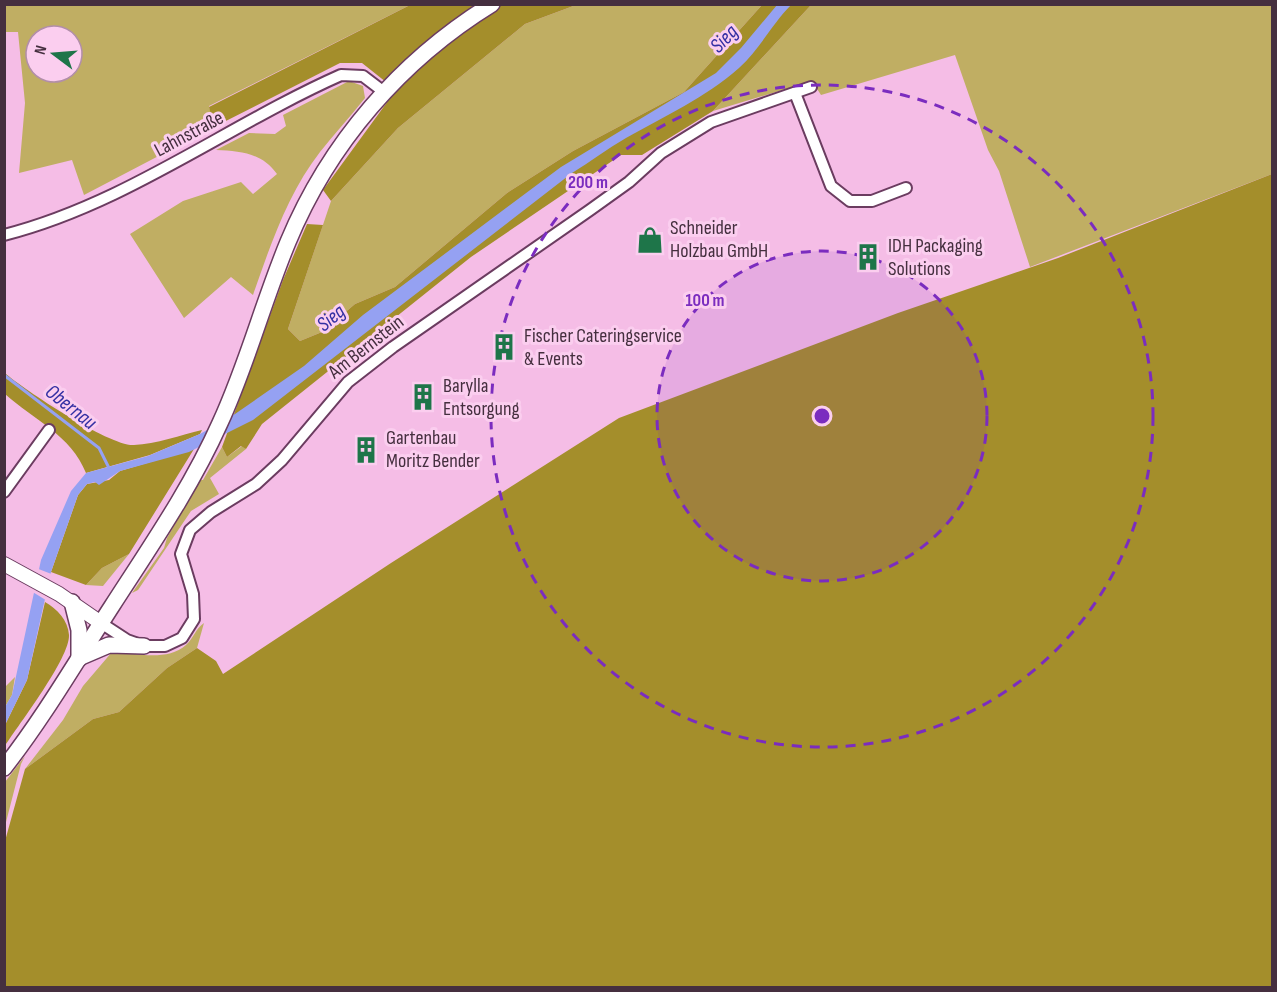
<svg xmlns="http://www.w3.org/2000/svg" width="1277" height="992" viewBox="0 0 1277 992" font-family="'Sofia Sans Condensed',sans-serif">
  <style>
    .green { fill: #c0ae63; fill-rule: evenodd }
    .forest { fill: #a48e2b }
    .water { fill: #95a1f2 }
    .pier { fill: #f5bde6 }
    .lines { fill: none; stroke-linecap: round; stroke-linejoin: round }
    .stream { stroke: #95a1f2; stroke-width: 3 }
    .minor-casing { stroke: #6b3c60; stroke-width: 14 }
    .tertiary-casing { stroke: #6b3c60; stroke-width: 16 }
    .secondary-casing { stroke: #6b3c60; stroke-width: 18 }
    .minor { stroke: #fff; stroke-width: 10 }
    .tertiary { stroke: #fff; stroke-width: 14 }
    .secondary { stroke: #fff; stroke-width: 15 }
    .ring { fill: none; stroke: #7b2cbf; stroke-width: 3; stroke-dasharray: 10 8 }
    .labels { text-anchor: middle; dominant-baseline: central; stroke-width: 6; stroke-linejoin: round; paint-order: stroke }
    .street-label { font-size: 20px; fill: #452f3f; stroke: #fbceef }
    .poi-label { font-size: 20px; fill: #452f3f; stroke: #fbceef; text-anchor: start }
    .water-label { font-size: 21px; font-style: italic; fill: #3430a3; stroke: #fbceef }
    .centre { fill: #7b2cbf; stroke: #fbceef; stroke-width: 3 }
    .ring-label { font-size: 18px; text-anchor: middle; font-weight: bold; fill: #7b2cbf; stroke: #fbceef; stroke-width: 6; stroke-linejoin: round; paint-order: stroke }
  </style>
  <rect width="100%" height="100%" fill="#f5bde6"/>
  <g class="green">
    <path d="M 5,5 L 410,5 L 209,106 L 214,127 L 84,195 L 72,160 L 19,173 L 25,103 L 18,32 L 5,32 ZM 36,36 L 72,36 L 72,72 L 36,72 Z"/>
    <polygon points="576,5 762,5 684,92 573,151 507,193 395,287 355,304 322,332 300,341 288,329 331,201 398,128 525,24"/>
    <polygon points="811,5 1272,5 1272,174 1030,267 999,171 988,150 955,55 821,95 812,81 713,111"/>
    <path d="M 349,81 L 363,86 L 365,98 C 350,117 334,134 320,152 C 288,193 270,246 253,295 L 231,277 L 184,318 L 130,234 L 183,201 L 241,182 L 253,194 L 277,174 C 262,153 241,151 216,150 L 249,133 L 275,134 L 286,126 L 283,115 Z"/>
    <polygon points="242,446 246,449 210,478 219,494 191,511 138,590 132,593 164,548 167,538 200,480 203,480 222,447 227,457"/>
    <polygon points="129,554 103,586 86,585 102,568"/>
    <path d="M 204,623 L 197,648 L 167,668 L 119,712 L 93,719 L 25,769 L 63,720 L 83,686 L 112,652 C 135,653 167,662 186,645 C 193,639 196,628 204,623 Z"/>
    <polygon points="15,677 12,695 5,707 5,687"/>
    <polygon points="25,756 21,764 5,826 5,782"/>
  </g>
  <g class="forest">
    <polygon points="410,5 576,5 525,24 398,128 331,201 323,190 396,90 362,63 340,63 214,127 209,107"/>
    <polygon points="762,5 811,5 713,111 642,155 621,155 471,257 262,424 246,449 241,446 227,457 222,447 283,280 307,224 323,225 288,329 300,341 322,332 355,304 395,287 507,193 573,151 684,92"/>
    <polygon points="1272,174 1272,987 5,987 5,841 25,769 93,719 119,712 167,668 197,648 216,661 223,674 391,563 619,418 898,313 1058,258"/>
    <path d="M 5,373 C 24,390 111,447 134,445 C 156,444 181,435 202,430 L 200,434 L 150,455 L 86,473 C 71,435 34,420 5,394 Z"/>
    <polygon points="194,449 129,554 102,568 86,585 51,572 78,495 87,484 109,480 120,471"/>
    <path d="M 45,602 C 57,609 68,620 69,635 C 70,658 19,724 5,746 L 5,725 L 27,680 Z"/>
  </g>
  <path class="water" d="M 777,5 L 791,5 C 772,24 760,49 739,68 C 705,98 665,116 626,138 C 607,149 590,162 572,173 L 253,420 L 189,452 L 120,471 L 99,485 L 95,482 L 87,484 L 78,495 L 51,572 L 27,680 L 5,725 L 5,707 L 12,695 L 41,560 L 71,491 L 86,473 L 148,456 L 200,434 L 235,414 L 304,366 L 363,315 L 561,167 L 716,73 L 741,48 Z"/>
  <polygon class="pier" points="36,568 54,575 49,602 31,591"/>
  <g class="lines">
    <polyline class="stream" points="4,375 99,448 109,468"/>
    <defs>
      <g id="minor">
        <polyline points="795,93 831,186 850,201 872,201 906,188"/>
        <path d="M 4,235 C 126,204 228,125 341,75 L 363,76 L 384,92"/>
        <polyline points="4,492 49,430"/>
        <polyline points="101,623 127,640 144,646 165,646 182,638 194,619 193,594 181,554 190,530 211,512 256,484 282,460 348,382 393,347 590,210 629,182 661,153 711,122 811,87"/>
      </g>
      <polyline id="tertiary" points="4,564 59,594 101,623"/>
      <g id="secondary">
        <polyline points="72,602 79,630 79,659"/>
        <polyline points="81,657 109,645 144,646"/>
        <path d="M 4,768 C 44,717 77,660 112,606 C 150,547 191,488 220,423 C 247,365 263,302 288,242 C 329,143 401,60 492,4"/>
      </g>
    </defs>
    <use href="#minor" class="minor-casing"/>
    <use href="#tertiary" class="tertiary-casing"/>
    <use href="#secondary" class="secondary-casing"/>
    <use href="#minor" class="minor"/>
    <use href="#tertiary" class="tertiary"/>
    <use href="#secondary" class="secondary"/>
  </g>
  <circle cx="822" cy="416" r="165" fill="#7b2cbf" fill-opacity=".12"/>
  <g class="ring">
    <circle cx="822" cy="416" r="165"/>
    <circle cx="822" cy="416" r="331"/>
  </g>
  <defs>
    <symbol id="shop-bare" viewBox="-9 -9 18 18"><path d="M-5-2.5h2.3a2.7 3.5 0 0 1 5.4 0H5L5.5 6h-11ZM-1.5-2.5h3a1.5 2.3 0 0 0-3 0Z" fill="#1e7549" stroke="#fbceef" stroke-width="2.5" paint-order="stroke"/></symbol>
    <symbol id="building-bare" viewBox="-9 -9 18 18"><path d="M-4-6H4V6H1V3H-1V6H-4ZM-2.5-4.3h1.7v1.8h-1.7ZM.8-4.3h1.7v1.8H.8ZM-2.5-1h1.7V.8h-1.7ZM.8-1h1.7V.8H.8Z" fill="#1e7549" stroke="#fbceef" stroke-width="2.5" paint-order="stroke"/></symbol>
  </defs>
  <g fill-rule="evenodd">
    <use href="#shop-bare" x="631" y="221" width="38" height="38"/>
    <use href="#building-bare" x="849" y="238" width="38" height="38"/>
    <use href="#building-bare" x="485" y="328" width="38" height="38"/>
    <use href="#building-bare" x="404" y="378" width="38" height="38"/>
    <use href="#building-bare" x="347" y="431" width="38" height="38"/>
  </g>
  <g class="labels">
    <g class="street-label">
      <text transform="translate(189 134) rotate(-28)">Lahnstraße</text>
      <text transform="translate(366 347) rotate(-38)">Am Bernstein</text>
    </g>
    <g class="poi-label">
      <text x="670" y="228">Schneider<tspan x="670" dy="23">Holzbau GmbH</tspan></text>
      <text x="888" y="246">IDH Packaging<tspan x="888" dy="23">Solutions</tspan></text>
      <text x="524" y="336">Fischer Cateringservice<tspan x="524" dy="23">&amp; Events</tspan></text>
      <text x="443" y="386">Barylla<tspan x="443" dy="23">Entsorgung</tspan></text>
      <text x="386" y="438">Gartenbau<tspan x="386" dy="23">Moritz Bender</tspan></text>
    </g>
    <g class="water-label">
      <text transform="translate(724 39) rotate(-46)">Sieg</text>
      <text transform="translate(331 318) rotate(-39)">Sieg</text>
      <text transform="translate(71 407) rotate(38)">Obernau</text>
    </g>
  </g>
  <circle cx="822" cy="416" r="9" class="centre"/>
  <g class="ring-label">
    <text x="588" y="188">200 m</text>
    <text x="705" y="306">100 m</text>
  </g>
  <rect width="1277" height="992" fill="none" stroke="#452f3f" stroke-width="12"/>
  <g transform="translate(54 54) rotate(286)"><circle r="28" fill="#fbceef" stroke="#b28ea9" stroke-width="1.5"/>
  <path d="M0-4.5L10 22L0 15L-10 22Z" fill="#1e7549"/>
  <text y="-9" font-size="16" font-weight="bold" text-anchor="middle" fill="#452f3f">N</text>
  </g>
</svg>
